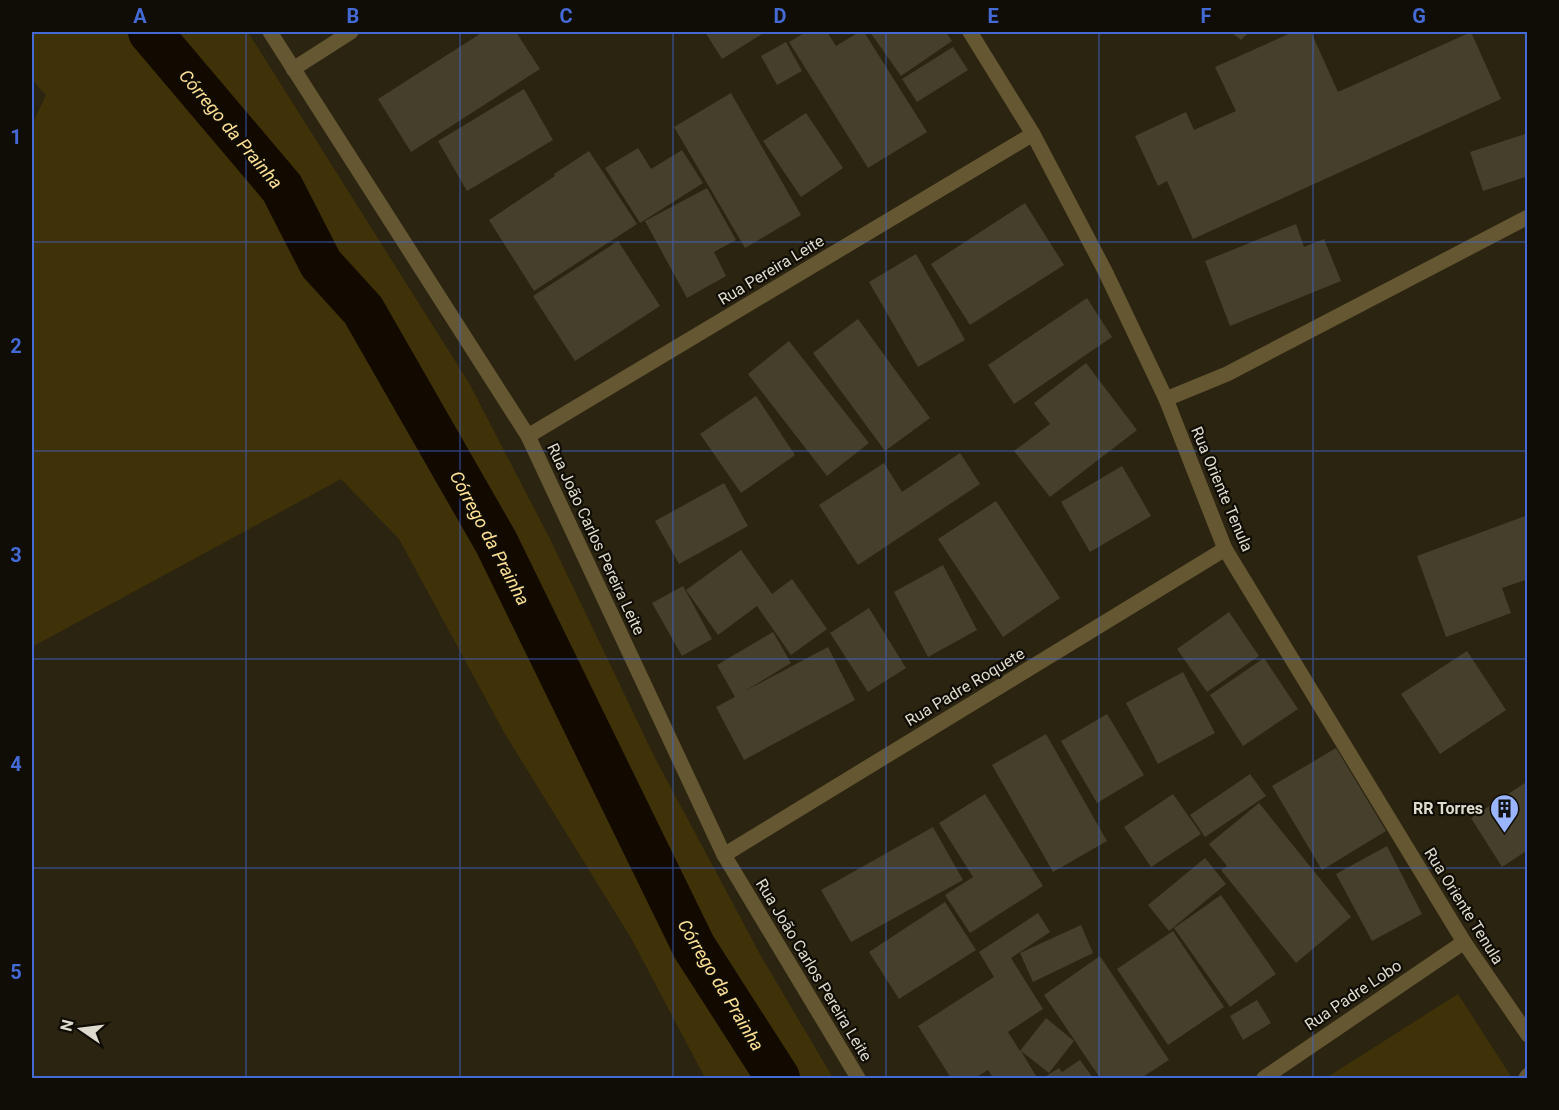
<svg xmlns="http://www.w3.org/2000/svg" width="1559" height="1110" viewBox="0 0 1559 1110" font-family="Roboto,sans-serif">
  <style>
    .green { fill: #3f3108 }
    .lines { fill: none; stroke-linecap: round; stroke-linejoin: round }
    .canal { stroke: #120a00; stroke-width: 44 }
    .building { fill: #463f2b }
    .service { stroke: #655732; stroke-width: 15 }
    .minor { stroke: #655732; stroke-width: 15 }
    .grid { fill: none; stroke: #446ad6; stroke-width: 1.5; stroke-opacity: 0.55 }
    .labels { text-anchor: middle; dominant-baseline: central; stroke-width: 4.5; stroke-linejoin: round; paint-order: stroke }
    .street-label { font-size: 16px; fill: #dfdbcf; stroke: #100d06 }
    .poi-label { font-size: 16px; font-weight: bold; fill: #dfdbcf; stroke: #100d06; text-anchor: end }
    .water-label { font-size: 18px; font-style: italic; fill: #fde096; stroke: #100d06 }
    .neatline { fill: none; stroke: #446ad6; stroke-width: 2 }
    .grid-label { font-size: 20px; text-anchor: middle; font-weight: bold; fill: #446ad6 }
  </style>
  <rect width="100%" height="100%" fill="#2b2411"/>
  <g class="green">
    <polygon points="32,32 248,32 469,383 550,539 655,758 761,956 833,1078 702,1078 704,1076 631,938 505,734 399,539 341,479 32,647 32,125 46,95 32,80"/>
    <polygon points="1458,994 1512,1078 1326,1078"/>
  </g>
  <g class="lines">
    <polyline class="canal" points="150,32 282,188 321,264 363,310 496,542 694,947 778,1078"/>
  </g>
  <g class="building">
    <polygon points="483,32 516,32 540,69 411,152 378,99"/>
    <polygon points="705,32 765,32 722,59"/>
    <polygon points="806,32 827,32 836,46 859,32 864,32 927,132 868,168 789,42"/>
    <polygon points="870,32 946,32 952,41 901,76"/>
    <polygon points="1231,32 1249,32 1241,40"/>
    <polygon points="1293,32 1311,32 1338,92 1471,32 1501,99 1193,239 1167,181 1158,186 1135,136 1186,112 1194,130 1236,111 1215,67"/>
    <polygon points="786,42 802,71 777,85 761,56"/>
    <polygon points="953,47 968,70 917,102 902,79"/>
    <polygon points="524,89 553,140 467,191 438,141"/>
    <polygon points="731,93 801,215 745,248 674,127"/>
    <polygon points="806,113 843,168 801,197 763,141"/>
    <polygon points="1528,133 1528,176 1483,191 1470,152"/>
    <polygon points="638,148 651,169 682,150 703,183 640,223 605,168"/>
    <polygon points="589,151 637,224 534,291 489,220 555,176 554,174"/>
    <polygon points="707,188 736,240 714,252 726,276 687,298 645,221"/>
    <polygon points="1025,203 1064,265 970,325 931,264"/>
    <polygon points="1296,224 1304,247 1324,239 1341,281 1230,326 1205,261"/>
    <polygon points="618,241 660,306 575,361 533,296"/>
    <polygon points="916,254 965,340 918,367 869,282"/>
    <polygon points="1087,298 1112,337 1014,404 988,365"/>
    <polygon points="858,319 930,418 885,451 813,353"/>
    <polygon points="789,341 869,443 827,476 748,374"/>
    <polygon points="1086,363 1137,430 1050,497 1014,451 1050,424 1034,403"/>
    <polygon points="756,396 795,455 741,493 700,434"/>
    <polygon points="960,453 980,484 858,565 819,505 884,463 902,492"/>
    <polygon points="1122,466 1151,516 1090,552 1061,502"/>
    <polygon points="724,483 748,526 679,564 655,521"/>
    <polygon points="996,501 1060,598 1003,637 938,539"/>
    <polygon points="1528,515 1528,579 1502,588 1511,613 1446,637 1417,556"/>
    <polygon points="741,550 772,594 792,579 827,629 791,655 757,606 718,635 686,590"/>
    <polygon points="943,565 977,630 928,657 894,592"/>
    <polygon points="683,586 712,639 682,656 652,603"/>
    <polygon points="869,608 906,668 868,692 830,633"/>
    <polygon points="1229,612 1259,656 1207,692 1177,649"/>
    <polygon points="773,632 791,663 745,691 828,647 855,700 744,760 716,707 735,697 717,665"/>
    <polygon points="1467,651 1506,710 1440,754 1401,694"/>
    <polygon points="1264,658 1298,709 1243,746 1210,695"/>
    <polygon points="1183,672 1215,733 1158,764 1126,703"/>
    <polygon points="1107,714 1144,775 1097,803 1061,741"/>
    <polygon points="1046,734 1107,841 1053,872 992,765"/>
    <polygon points="1336,748 1386,831 1322,870 1272,786"/>
    <polygon points="1250,774 1266,796 1205,837 1190,815"/>
    <polygon points="1528,781 1528,850 1502,867 1471,818"/>
    <polygon points="985,794 1043,886 970,933 945,895 973,877 939,823"/>
    <polygon points="1173,794 1201,834 1151,867 1124,827"/>
    <polygon points="1259,803 1351,917 1296,963 1221,870 1227,866 1209,844"/>
    <polygon points="933,827 963,880 851,942 821,890"/>
    <polygon points="1387,846 1422,914 1372,941 1336,874"/>
    <polygon points="1205,858 1226,884 1169,931 1148,905"/>
    <polygon points="1221,895 1276,974 1230,1007 1174,928"/>
    <polygon points="945,902 976,950 899,999 869,952"/>
    <polygon points="1038,913 1050,932 1011,958 1043,1009 1008,1032 1020,1051 1046,1018 1074,1041 1049,1073 1021,1051 1036,1076 1032,1078 993,1078 988,1070 975,1078 951,1078 918,1026 994,977 979,952"/>
    <polygon points="1081,925 1093,953 1033,982 1020,953"/>
    <polygon points="1173,931 1224,1007 1168,1045 1117,969"/>
    <polygon points="1100,956 1169,1060 1141,1078 1100,1078 1044,995"/>
    <polygon points="1257,1000 1271,1023 1243,1040 1230,1016"/>
    <polygon points="1080,1060 1093,1078 1043,1078 1059,1068 1062,1072"/>
  </g>
  <g class="lines">
    <g class="service">
      <polyline points="1166,399 1227,374 1528,217"/>
      <polyline points="1526,1078 1528,1075"/>
    </g>
    <g class="minor">
      <polyline points="270,32 528,436 724,855 858,1078"/>
      <polyline points="970,32 1033,134 1105,271 1166,399 1225,549 1464,942 1528,1035"/>
      <polyline points="293,69 351,32"/>
      <polyline points="528,436 1033,134"/>
      <polyline points="724,855 1225,549"/>
      <polyline points="1264,1078 1464,942"/>
    </g>
  </g>
  <path class="grid" d="M 246,32 L 246,1078M 460,32 L 460,1078M 673,32 L 673,1078M 886,32 L 886,1078M 1099,32 L 1099,1078M 1313,32 L 1313,1078M 32,242 L 1528,242M 32,451 L 1528,451M 32,659 L 1528,659M 32,868 L 1528,868"/>
  <defs>
    <symbol id="building-pin" viewBox="-11 -11 22 30"><path d="M0 17L-7.5 6A9.5 9.5 0 1 1 7.5 6Z" fill="#9bb5fd" stroke="#100d06"/><path d="M-4-6H4V6H1V3H-1V6H-4ZM-2.5-4.3h1.7v1.8h-1.7ZM.8-4.3h1.7v1.8H.8ZM-2.5-1h1.7V.8h-1.7ZM.8-1h1.7V.8H.8Z" fill="#111"/></symbol>
  </defs>
  <g fill-rule="evenodd">
    <use href="#building-pin" x="1488" y="792" width="33" height="45"/>
  </g>
  <g class="labels">
    <g class="street-label">
      <text transform="translate(771 270) rotate(-31)">Rua Pereira Leite</text>
      <text transform="translate(1222 489) rotate(67)">Rua Oriente Tenula</text>
      <text transform="translate(596 539) rotate(65)">Rua João Carlos Pereira Leite</text>
      <text transform="translate(965 687) rotate(-31)">Rua Padre Roquete</text>
      <text transform="translate(1464 906) rotate(58)">Rua Oriente Tenula</text>
      <text transform="translate(814 970) rotate(59)">Rua João Carlos Pereira Leite</text>
      <text transform="translate(1353 995) rotate(-34)">Rua Padre Lobo</text>
    </g>
    <g class="poi-label">
      <text x="1483" y="808">RR Torres</text>
    </g>
    <g class="water-label">
      <text transform="translate(231 129) rotate(50)">Córrego da Prainha</text>
      <text transform="translate(490 538) rotate(62)">Córrego da Prainha</text>
      <text transform="translate(721 985) rotate(59)">Córrego da Prainha</text>
    </g>
  </g>
  <rect width="1559" height="1110" fill="none" stroke="#100d06" stroke-width="66"/>
  <g transform="translate(81 1029) rotate(284)" stroke="#100d06" stroke-width="4.5" paint-order="stroke">
  <path d="M0-4.5L10 22L0 15L-10 22Z" fill="#dfdbcf"/>
  <text y="-9" font-size="16" font-weight="bold" text-anchor="middle" fill="#dfdbcf">N</text>
  </g>
  <rect x="33" y="33" width="1493" height="1044" class="neatline"/>
  <g class="grid-label">
    <text x="140" y="23">A</text>
    <text x="353" y="23">B</text>
    <text x="566" y="23">C</text>
    <text x="780" y="23">D</text>
    <text x="993" y="23">E</text>
    <text x="1206" y="23">F</text>
    <text x="1419" y="23">G</text>
    <text x="16" y="144">1</text>
    <text x="16" y="353">2</text>
    <text x="16" y="562">3</text>
    <text x="16" y="771">4</text>
    <text x="16" y="979">5</text>
  </g>
</svg>
